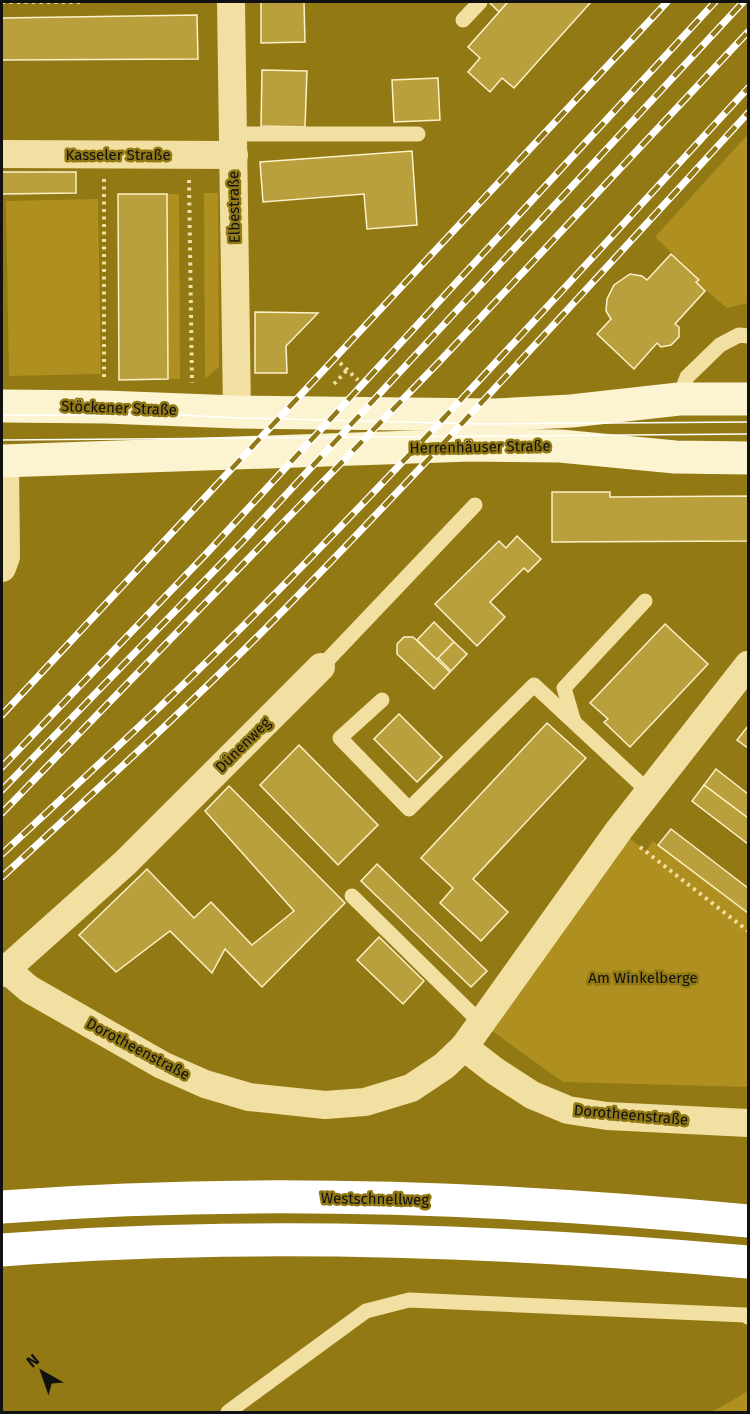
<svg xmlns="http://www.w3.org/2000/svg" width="750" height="1414" viewBox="0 0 750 1414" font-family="'Fira Sans',sans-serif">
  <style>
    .green { fill: #ae8f1f }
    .building { fill: #baa03d; stroke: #fcf1c8; stroke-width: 1.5 }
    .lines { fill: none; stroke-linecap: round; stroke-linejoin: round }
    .path { stroke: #f1e0a1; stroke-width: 4; stroke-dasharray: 3 4.5; stroke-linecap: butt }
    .lane { stroke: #f1e0a1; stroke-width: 15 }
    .street { stroke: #f1e0a1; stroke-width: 28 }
    .secondary { stroke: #fcf3d0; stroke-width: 33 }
    .highway { stroke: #fff; stroke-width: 33 }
    .tram { stroke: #fff; stroke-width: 1.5 }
    .rail-casing { stroke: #fff; stroke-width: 7 }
    .rail { stroke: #927914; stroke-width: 4.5; stroke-dasharray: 14; stroke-linecap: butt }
    .labels { text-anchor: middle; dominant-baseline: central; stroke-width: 5; stroke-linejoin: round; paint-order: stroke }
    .street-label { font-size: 15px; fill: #111; stroke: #927914 }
    .park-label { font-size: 15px; fill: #111; stroke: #927914 }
  </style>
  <rect width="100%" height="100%" fill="#927914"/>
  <g class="green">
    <polygon points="748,134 748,303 727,308 696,282 699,279 655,237"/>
    <polygon points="204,193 218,193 219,367 205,379"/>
    <polygon points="167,194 179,194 180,379 168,379"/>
    <polygon points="98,199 101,374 9,376 6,201"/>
    <polygon points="619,830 646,851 653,841 748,913 748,1087 563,1082 481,1023"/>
    <polygon points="748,1391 748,1412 712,1412"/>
  </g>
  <g class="building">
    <polygon points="261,2 304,2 305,42 261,43"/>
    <polygon points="489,2 508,2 499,12"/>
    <polygon points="508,2 591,2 514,88 502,78 490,92 468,72 480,58 468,47"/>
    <polygon points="197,15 198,59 2,60 2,18"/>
    <polygon points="262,70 307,71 305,127 261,126"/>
    <polygon points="438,78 440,120 394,122 392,80"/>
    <polygon points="412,151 417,225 367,229 364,194 263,202 260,162"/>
    <polygon points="2,172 76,172 76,193 2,194"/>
    <polygon points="118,194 167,194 168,379 119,380"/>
    <polygon points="671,254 699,280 696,282 705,291 675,324 679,327 679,337 671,345 661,347 657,343 634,369 597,334 611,319 606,311 607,299 614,285 630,274 642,276 647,280"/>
    <polygon points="255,312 318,313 286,346 287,373 255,373"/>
    <polygon points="552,492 610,492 610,497 748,496 748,541 552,542"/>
    <polygon points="517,536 541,559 528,572 524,568 490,602 505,617 477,646 435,604 499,541 506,548"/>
    <polygon points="434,622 454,642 437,660 417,640"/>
    <polygon points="665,624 708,664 630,747 604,722 608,719 590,703"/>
    <polygon points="404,637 413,637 450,672 434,689 397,654 397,644"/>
    <polygon points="454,642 467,654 451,671 438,658"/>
    <polygon points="399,714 442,757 417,782 374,739"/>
    <polygon points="547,723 586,758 473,879 508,912 481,941 440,903 453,888 421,858"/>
    <polygon points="748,726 748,748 737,740"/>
    <polygon points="299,745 378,825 338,865 260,785"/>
    <polygon points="716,769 748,794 748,818 704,785"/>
    <polygon points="704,785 748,818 748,844 692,801"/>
    <polygon points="229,786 345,903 262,987 225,949 212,973 170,931 116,972 79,935 147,869 194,918 211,902 252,945 294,911 205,811"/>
    <polygon points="671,829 748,888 748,913 658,845"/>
    <polygon points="377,864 487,971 471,987 361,881"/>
    <polygon points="379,937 424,981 403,1004 357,960"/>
  </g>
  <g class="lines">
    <g class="path">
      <polyline points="2,2 82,2"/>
      <polyline points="104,179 104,379"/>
      <polyline points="189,180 192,383"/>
      <polyline points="340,363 358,380"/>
      <polyline points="334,384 347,370"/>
      <polyline points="640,847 748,931"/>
    </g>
    <g class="lane">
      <polyline points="463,20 480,2"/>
      <polyline points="234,134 418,134"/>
      <polyline points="679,399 687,377 720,345 739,335 748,336"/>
      <polyline points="321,667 475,505"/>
      <polyline points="382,700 340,738 409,809 534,685 648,791"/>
      <polyline points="574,722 564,688 645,601"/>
      <polyline points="352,896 481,1023"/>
      <polyline points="228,1412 366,1311 409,1300 745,1315 748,1317"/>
    </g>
    <g class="street">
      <polyline points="231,2 237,412"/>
      <polyline points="2,154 234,155"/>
      <polyline points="2,568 6,557 5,461"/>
      <polyline points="7,970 29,989 162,1065 205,1084 249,1097 325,1105 365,1102 411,1088 444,1066 464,1047 495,1071 532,1095 568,1110 607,1116 748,1123"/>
      <polyline points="2,973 125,863 321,667"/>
      <polyline points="464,1047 619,830 748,665"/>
    </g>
    <g class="secondary">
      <polyline points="2,406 105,407 237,412 495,415 571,411 679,399 748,399"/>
      <polyline points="2,461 471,445 560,446 675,457 748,458"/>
    </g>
    <g class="highway">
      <path d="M 2,1207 C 250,1188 501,1197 748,1221"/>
      <path d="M 2,1250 C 250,1231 501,1240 748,1262"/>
    </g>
    <g class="tram">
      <polyline points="2,415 179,415 240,418 482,424 748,422"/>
      <polyline points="2,440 748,434"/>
    </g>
    <defs>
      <g id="rail">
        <polyline points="2,715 667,2"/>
        <polyline points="2,767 207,553 715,2"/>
        <polyline points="2,790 243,541 743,2"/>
        <polyline points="2,813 439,362 748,32"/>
        <path d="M 2,854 C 88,774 176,694 259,610 C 427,441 587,263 748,88"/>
        <path d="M 2,877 C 94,792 187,708 275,619 C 437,454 592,283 748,113"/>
      </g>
    </defs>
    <use href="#rail" class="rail-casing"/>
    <use href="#rail" class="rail"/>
  </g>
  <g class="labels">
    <g class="street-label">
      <text x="118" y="155">Kasseler Straße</text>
      <text transform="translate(234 207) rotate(-91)">Elbestraße</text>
      <text transform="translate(119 408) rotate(2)">Stöckener Straße</text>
      <text transform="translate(480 447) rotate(-1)">Herrenhäuser Straße</text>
      <text transform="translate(243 745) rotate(-45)">Dünenweg</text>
      <text transform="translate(138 1049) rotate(28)">Dorotheenstraße</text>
      <text transform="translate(631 1115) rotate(5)">Dorotheenstraße</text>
      <text transform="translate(375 1199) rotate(1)">Westschnellweg</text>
    </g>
    <g class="park-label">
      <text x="643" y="978">Am Winkelberge</text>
    </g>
  </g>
  <rect width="750" height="1414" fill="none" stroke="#111111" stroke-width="6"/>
  <g transform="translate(42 1372) rotate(320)" stroke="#927914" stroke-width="4.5" paint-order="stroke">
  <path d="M0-4.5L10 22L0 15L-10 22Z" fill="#111111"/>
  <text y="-9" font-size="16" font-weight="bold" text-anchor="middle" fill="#111111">N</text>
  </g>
</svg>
